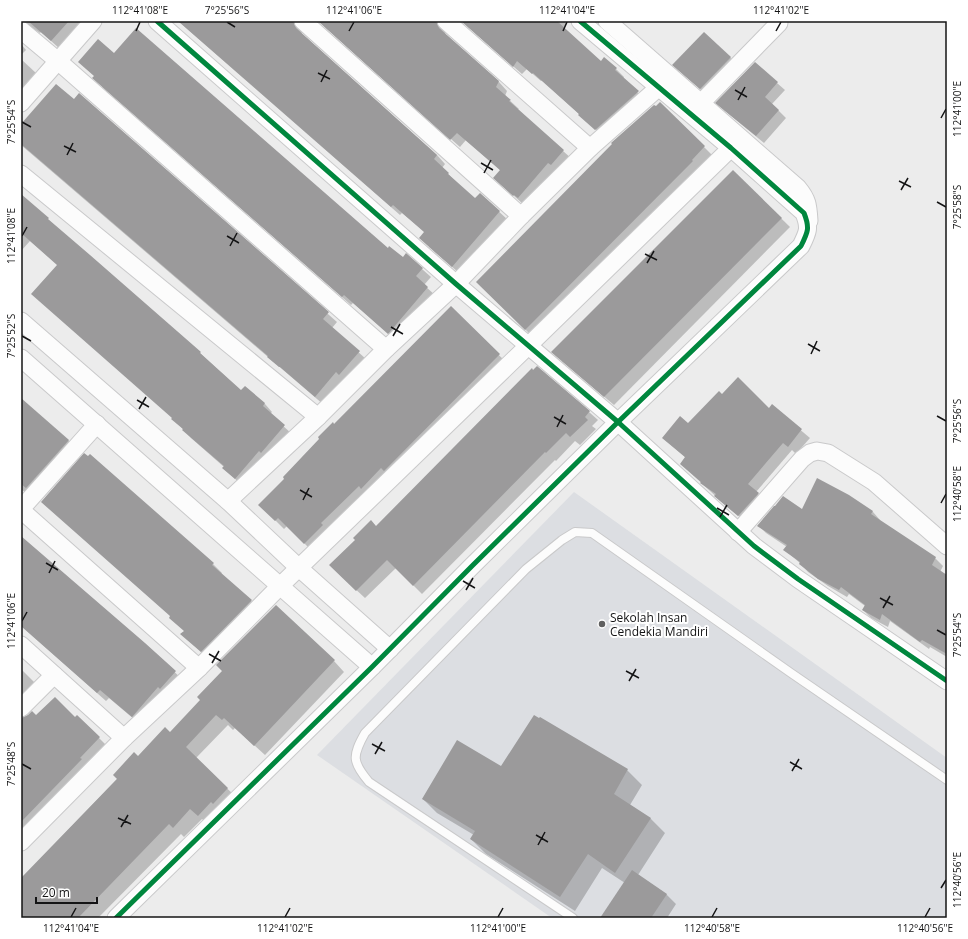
<svg xmlns="http://www.w3.org/2000/svg" width="968" height="939" viewBox="0 0 968 939" font-family="'Open Sans',sans-serif">
  <style>
    .built { fill: #dcdee2 }
    .shadow { fill: #0003 }
    .building { fill: #9b9a9b }
    .lines { fill: none; stroke-linecap: round; stroke-linejoin: round }
    .lane-casing { stroke: #c9c9ca; stroke-width: 10 }
    .street-casing { stroke: #c9c9ca; stroke-width: 19 }
    .lane { stroke: #fcfcfc; stroke-width: 8 }
    .street { stroke: #fcfcfc; stroke-width: 17 }
    .cycleway-casing { stroke: #fff; stroke-width: 8 }
    .cycleway { stroke: #00873e; stroke-width: 5 }
    .ticks { fill: none; stroke: #141415; stroke-width: 1.5 }
    .poi-dot { fill: #606060; stroke: #fff; stroke-width: 1.5 }
    .labels { text-anchor: middle; dominant-baseline: central; stroke-width: 4; stroke-linejoin: round; paint-order: stroke }
    .poi-label { font-size: 12px; fill: #141415; stroke: #fff; text-anchor: start }
    .neatline { fill: none; stroke: #141415; stroke-width: 1.5 }
    .ticks-label { font-size: 10px; text-anchor: middle; fill: #141415 }
  </style>
  <rect width="100%" height="100%" fill="#ececec"/>
  <polygon class="built" points="574,492 947,758 947,918 552,918 317,755"/>
  <g class="shadow">
    <polygon points="21,21 88,21 60,49 41,32 40,33 32,28 21,34"/>
    <polygon points="178,21 307,21 301,28 302,34 437,155 445,164 442,168 475,200 480,194 508,220 458,272 429,247 425,232 402,213 400,215"/>
    <polygon points="318,21 450,21 444,28 446,36 499,82 507,91 505,96 519,109 517,110 572,159 523,204 503,186 501,171 466,140 460,147"/>
    <polygon points="461,21 564,21 567,24 563,28 601,62 616,69 624,77 623,79 647,101 605,138 542,80 541,81 527,69 522,74"/>
    <polygon points="704,33 740,67 710,98 683,74"/>
    <polygon points="21,44 26,50 21,55"/>
    <polygon points="115,54 388,249 422,269 431,277 424,285 436,296 397,341 353,303 351,305 102,87"/>
    <polygon points="21,59 37,74 21,93"/>
    <polygon points="777,83 785,90 772,104 786,118 764,143 724,110"/>
    <polygon points="79,94 337,322 332,328 367,360 324,405 21,145 21,125 74,101"/>
    <polygon points="660,103 713,156 534,338 477,282"/>
    <polygon points="733,171 790,227 614,405 562,361"/>
    <polygon points="21,196 200,353 241,391 245,387 265,404 272,412 270,414 292,434 243,486 223,468 224,467 191,438 173,418 58,265 30,241 21,251"/>
    <polygon points="451,308 508,364 313,552 287,526 284,529 260,505 334,426"/>
    <polygon points="722,395 769,410 772,406 810,438 796,454 792,450 756,492 766,502 747,523 724,504 681,464 686,458 663,438 688,424"/>
    <polygon points="21,399 78,449 31,497 21,489"/>
    <polygon points="589,412 598,420 592,426 596,429 580,445 575,441 556,461 555,460 422,594 396,568 365,598 339,574 376,527"/>
    <polygon points="90,455 213,564 222,573 221,574 260,609 210,660 182,634 185,631 171,617 88,457"/>
    <polygon points="849,496 873,512 880,520 880,521 935,558 943,566 940,572 947,576 947,657 930,647 929,649 890,621 888,627 871,618 863,610 865,606 849,594 847,597 828,586 808,572 801,564 785,550 787,547 766,533 758,525"/>
    <polygon points="21,538 145,644 184,681 141,725 109,698 106,701 21,626"/>
    <polygon points="334,661 344,672 265,755 235,728 233,730 228,725 196,758 238,799 210,826 202,819 184,837 181,834 98,918 21,918 21,879 138,757 170,733"/>
    <polygon points="21,669 38,686 21,713"/>
    <polygon points="77,716 108,747 21,840 21,719 36,717 75,718"/>
    <polygon points="501,768 627,770 642,785 630,805 651,819 665,833 638,875 666,894 676,904 667,918 602,918 625,883 602,868 575,911 486,854 471,839 474,835 437,813 423,799"/>
  </g>
  <g class="building">
    <polygon points="28,21 69,21 51,41"/>
    <polygon points="178,21 293,21 296,28 437,155 434,159 449,173 448,174 475,198 480,193 500,211 452,267 419,238 424,232 393,205 391,207"/>
    <polygon points="318,21 436,21 439,28 499,81 496,87 511,100 509,101 564,150 551,165 548,163 518,198 514,195 513,196 493,178 500,170 457,133 450,140"/>
    <polygon points="461,21 557,21 601,61 604,57 617,68 615,70 639,91 595,130 578,115 579,114 533,73 532,74 517,61 513,67"/>
    <polygon points="136,28 388,248 389,246 403,257 406,253 423,268 416,276 428,287 388,334 344,295 342,297 92,78 94,76 78,62 98,39 114,53"/>
    <polygon points="704,32 731,57 700,89 672,65"/>
    <polygon points="755,62 778,82 765,97 779,110 756,136 715,103"/>
    <polygon points="56,84 74,99 79,93 329,312 323,319 360,351 339,375 336,372 315,397 280,367 279,367 267,357 268,356 21,144 21,124"/>
    <polygon points="660,102 705,146 692,160 693,161 525,330 476,282 612,144 611,143 654,105 656,106"/>
    <polygon points="733,170 782,218 604,397 551,352"/>
    <polygon points="21,194 49,218 48,219 90,255 201,352 200,353 241,390 245,386 265,403 263,406 285,425 261,453 259,451 235,479 222,468 224,466 182,430 183,429 171,419 172,418 31,294 57,265 21,233"/>
    <polygon points="451,306 500,354 384,471 381,468 361,489 359,486 321,523 323,525 304,544 278,518 275,521 258,505 284,479 283,477 319,439 318,437 333,422 334,424"/>
    <polygon points="537,366 590,411 585,417 588,420 570,437 566,433 546,453 545,452 413,586 387,560 356,591 329,565 355,540 353,538 371,520 376,526 532,368 533,370"/>
    <polygon points="738,377 769,408 772,404 802,429 788,447 783,443 748,484 759,493 738,516 714,496 716,494 700,483 701,482 680,464 685,457 662,438 680,416 688,423 719,391 722,394"/>
    <polygon points="21,398 69,440 26,488 21,484"/>
    <polygon points="84,453 88,456 90,454 214,563 212,565 252,600 201,652 180,634 184,631 169,618 170,616 41,502"/>
    <polygon points="817,478 849,495 873,511 871,514 936,557 932,565 947,575 947,654 922,640 920,642 882,614 880,620 862,610 865,605 841,587 839,590 818,579 799,564 800,562 783,550 787,545 757,526 774,506 775,506 783,496 802,509"/>
    <polygon points="21,536 145,643 176,671 160,689 158,687 132,717 100,690 97,693 21,626"/>
    <polygon points="276,605 335,660 254,746 224,718 222,720 216,715 186,747 228,788 213,804 211,802 198,816 190,809 173,828 169,824 78,918 21,918 21,878 117,779 113,775 134,752 138,756 165,727 170,732 200,700 197,697 222,671 216,665"/>
    <polygon points="55,697 75,717 77,715 100,737 80,758 82,759 21,822 21,718 28,715 32,711 36,715"/>
    <polygon points="534,715 539,718 540,717 628,769 614,794 651,818 615,873 588,854 560,897 470,839 475,831 422,799 457,740 501,766"/>
    <polygon points="632,870 667,894 651,918 600,918"/>
  </g>
  <g class="lines">
    <defs>
      <path id="lane" d="M 573,918 L 369,782 C 352,762 352,756 365,733 L 526,569 L 562,540 L 575,532 L 592,533 L 791,673 L 947,780"/>
      <g id="street">
        <polyline points="157,21 456,284 618,422 754,546 798,579 947,681"/>
        <polyline points="303,21 521,216"/>
        <polyline points="446,21 590,148"/>
        <path d="M 607,21 L 798,188 C 808,200 808,206 809,221"/>
        <polyline points="21,30 58,61 386,349"/>
        <polyline points="21,103 93,21"/>
        <polyline points="701,103 779,23"/>
        <polyline points="21,174 318,417"/>
        <polyline points="21,321 228,501 299,568 390,649"/>
        <polyline points="21,358 372,667"/>
        <polyline points="228,501 318,417 386,349 456,284 521,216 590,148 658,88"/>
        <polyline points="21,509 97,424"/>
        <polyline points="21,510 199,668"/>
        <polyline points="738,532 802,459 810,453 817,451 828,453 874,482 947,546"/>
        <polyline points="21,645 124,738"/>
        <polyline points="21,708 54,675"/>
        <polyline points="21,842 124,738 199,668 280,586 528,346 731,148"/>
        <path d="M 116,918 L 372,667 L 472,566 L 618,422 L 801,246 C 808,232 810,228 804,213 L 731,148 L 580,21"/>
      </g>
    </defs>
    <use href="#lane" class="lane-casing"/>
    <use href="#street" class="street-casing"/>
    <use href="#lane" class="lane"/>
    <use href="#street" class="street"/>
    <defs>
      <g id="cycleway">
        <polyline points="157,21 456,284 618,422 754,546 798,579 947,681"/>
        <path d="M 116,918 L 372,667 L 472,566 L 618,422 L 801,246 C 808,232 810,228 804,213 L 731,148 L 580,21"/>
      </g>
    </defs>
    <use href="#cycleway" class="cycleway-casing"/>
    <use href="#cycleway" class="cycleway"/>
  </g>
  <path class="ticks" d="M 227,22 L 235,27M 136,31 L 140,22M 349,31 L 354,22M 563,31 L 567,22M 776,31 L 781,22M 318,73 L 330,79M 321,82 L 327,70M 735,90 L 747,97M 738,100 L 745,87M 941,118 L 946,109M 22,122 L 31,127M 64,146 L 76,152M 67,155 L 73,143M 481,163 L 493,170M 484,173 L 491,160M 899,181 L 911,187M 901,190 L 908,178M 937,202 L 946,207M 22,236 L 27,227M 227,236 L 239,243M 230,246 L 237,233M 645,254 L 657,260M 647,263 L 654,251M 391,327 L 403,334M 22,336 L 31,341M 393,336 L 400,324M 808,344 L 820,351M 811,354 L 817,341M 137,400 L 149,407M 139,409 L 146,397M 937,416 L 946,421M 554,417 L 566,424M 557,427 L 563,415M 300,490 L 312,497M 303,500 L 309,488M 941,503 L 946,494M 717,508 L 729,515M 720,517 L 727,505M 46,563 L 58,570M 49,573 L 55,561M 463,581 L 475,588M 466,590 L 473,578M 880,598 L 893,605M 883,608 L 890,596M 22,621 L 27,612M 937,630 L 946,635M 209,654 L 221,661M 212,663 L 219,651M 626,671 L 639,678M 629,681 L 636,669M 372,744 L 385,751M 375,754 L 382,742M 790,762 L 802,769M 22,764 L 31,769M 792,771 L 799,759M 118,818 L 131,824M 121,827 L 128,815M 536,835 L 548,842M 538,845 L 545,832M 941,888 L 946,880M 71,917 L 76,908M 285,917 L 290,908M 498,917 L 503,908M 712,917 L 717,908M 925,917 L 930,908"/>
  <circle class="poi-dot" cx="602" cy="624" r="4"/>
  <g class="labels">
    <g class="poi-label">
      <text x="610" y="617">Sekolah Insan<tspan x="610" dy="14">Cendekia Mandiri</tspan></text>
    </g>
  </g>
  <rect width="968" height="939" fill="none" stroke="#ffffff" stroke-width="44"/>
  <path d="M36 897v6h61v-6" fill="none" stroke="#141415" stroke-width="2"/>
  <text x="42" y="897" font-size="12" fill="#141415" stroke="#ffffff" stroke-width="3" paint-order="stroke">20 m</text>
  <rect x="22" y="22" width="924" height="895" class="neatline"/>
  <g class="ticks-label">
    <text x="140" y="14">112°41'08"E</text>
    <text x="227" y="14">7°25'56"S</text>
    <text x="354" y="14">112°41'06"E</text>
    <text x="567" y="14">112°41'04"E</text>
    <text x="781" y="14">112°41'02"E</text>
    <text transform="translate(957 109) rotate(-90)" y="4">112°41'00"E</text>
    <text transform="translate(11 122) rotate(-90)" y="4">7°25'54"S</text>
    <text transform="translate(957 207) rotate(-90)" y="4">7°25'58"S</text>
    <text transform="translate(11 236) rotate(-90)" y="4">112°41'08"E</text>
    <text transform="translate(11 336) rotate(-90)" y="4">7°25'52"S</text>
    <text transform="translate(957 421) rotate(-90)" y="4">7°25'56"S</text>
    <text transform="translate(957 494) rotate(-90)" y="4">112°40'58"E</text>
    <text transform="translate(11 621) rotate(-90)" y="4">112°41'06"E</text>
    <text transform="translate(957 635) rotate(-90)" y="4">7°25'54"S</text>
    <text transform="translate(11 764) rotate(-90)" y="4">7°25'48"S</text>
    <text transform="translate(957 880) rotate(-90)" y="4">112°40'56"E</text>
    <text x="71" y="932">112°41'04"E</text>
    <text x="285" y="932">112°41'02"E</text>
    <text x="498" y="932">112°41'00"E</text>
    <text x="712" y="932">112°40'58"E</text>
    <text x="925" y="932">112°40'56"E</text>
  </g>
</svg>
